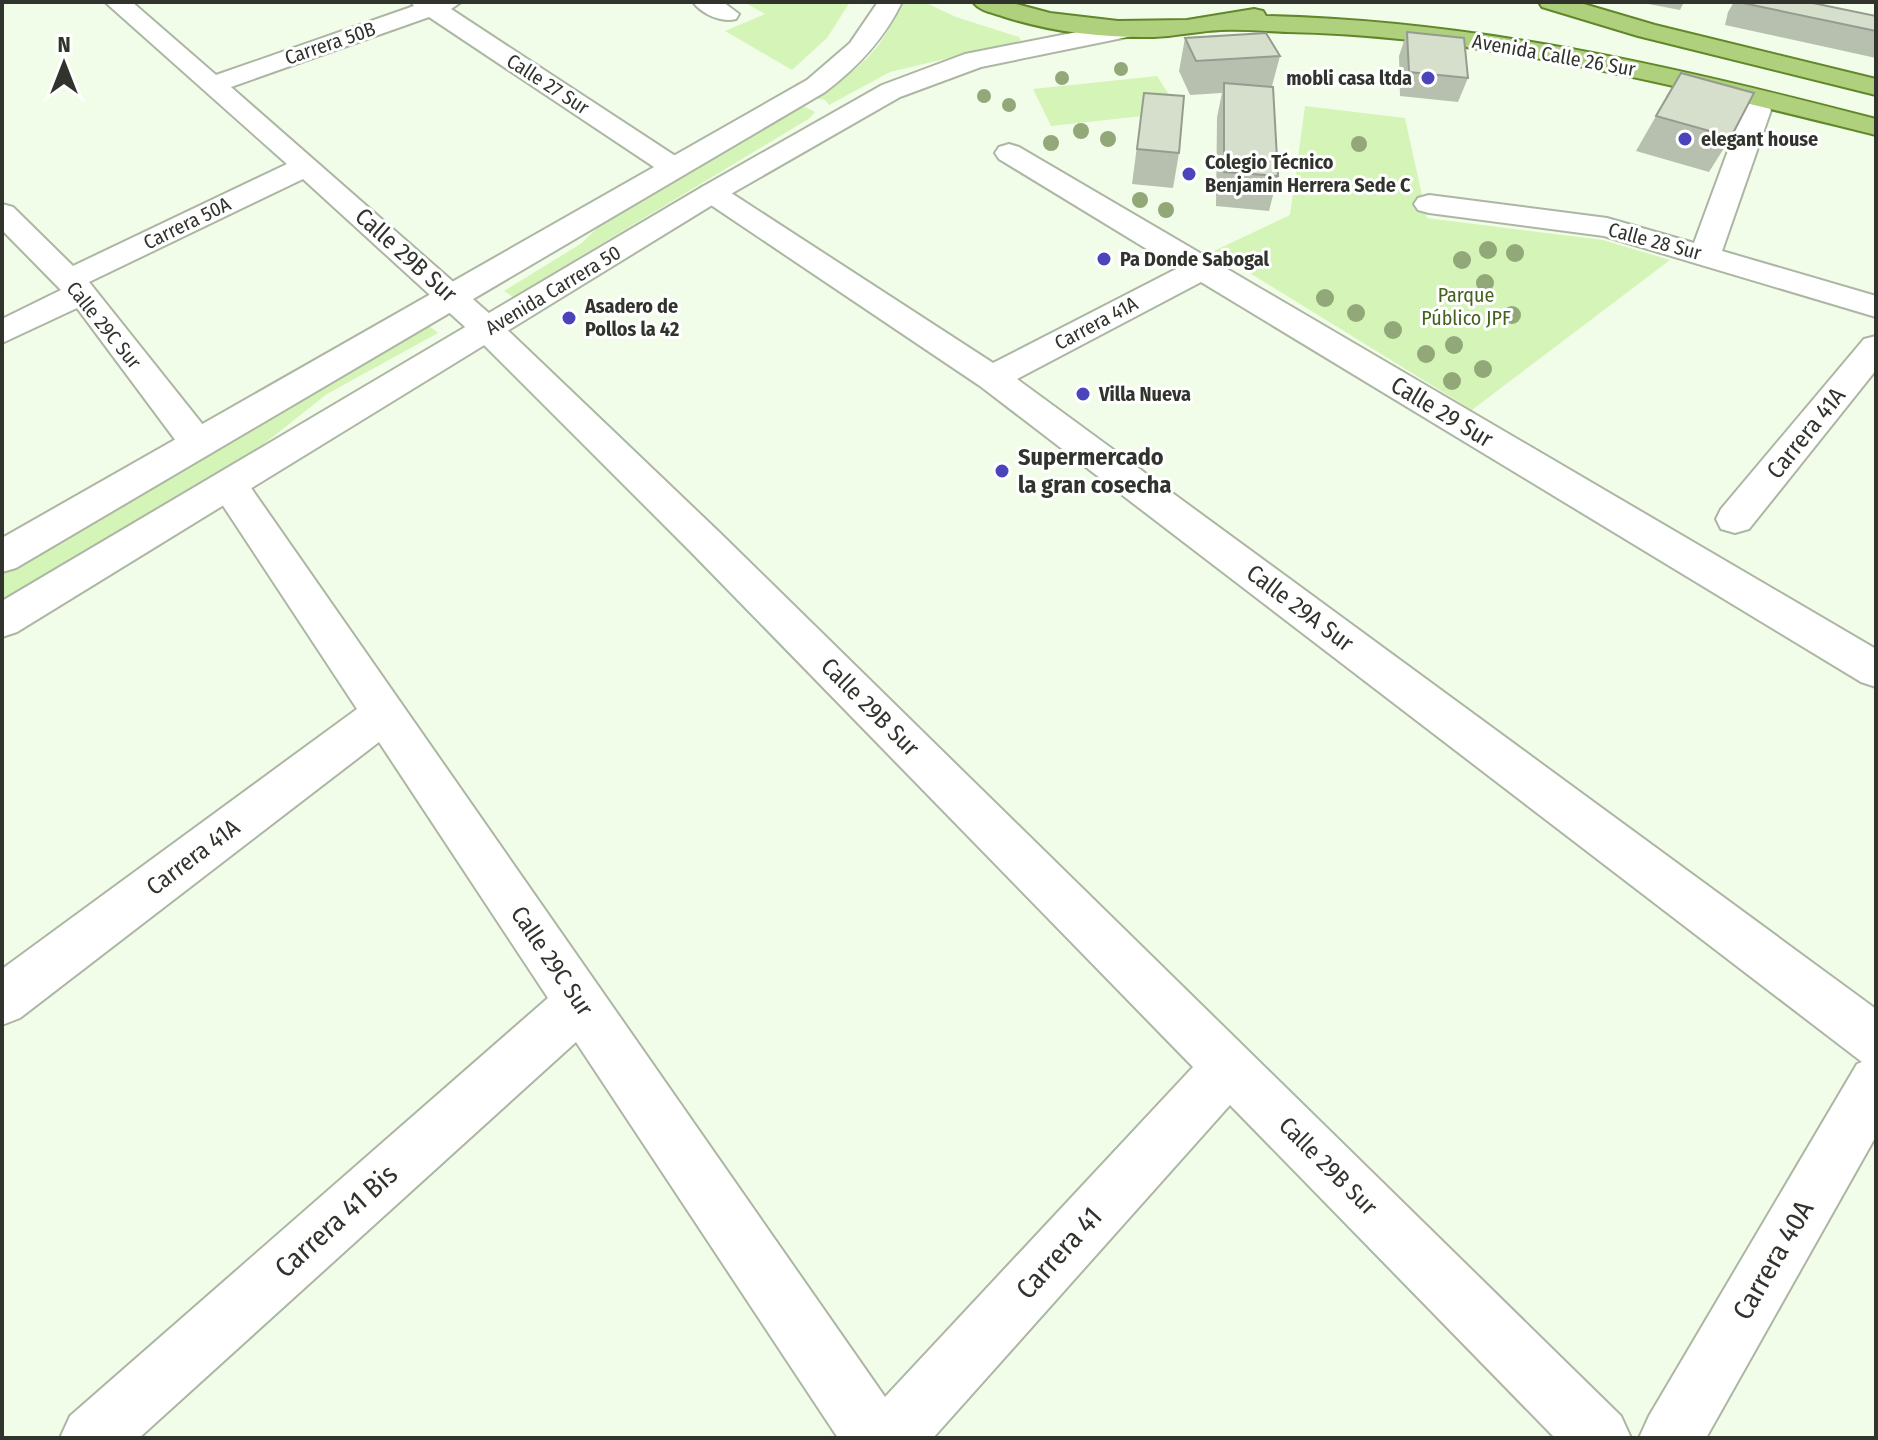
<svg xmlns="http://www.w3.org/2000/svg" width="1878" height="1440" viewBox="0 0 1878 1440" font-family="'Fira Sans Condensed',sans-serif">
  <style>
    .green { fill: #d5f4b7 }
    .lines { fill: none; stroke-linecap: round; stroke-linejoin: round }
    .street-casing { stroke: #acb6a3; stroke-width: 4 }
    .secondary-casing { stroke: #acb6a3; stroke-width: 4 }
    .primary-casing { stroke: #60872a; stroke-width: 4 }
    .street { fill: #fff; fill-rule: evenodd }
    .secondary { fill: #fff; fill-rule: evenodd }
    .primary { fill: #afd17e; fill-rule: evenodd }
    .tree { fill: #92a879 }
    .wall { fill: #b7c0af }
    .building { fill: #d5dfcc; stroke: #959c8f; stroke-width: 2 }
    .poi-dot { fill: #4c44bb; stroke: #fff; stroke-width: 3 }
    .labels { text-anchor: middle; dominant-baseline: central; stroke-width: 6; stroke-linejoin: round; paint-order: stroke }
    .far-street-label { font-size: 20px; fill: #30342d; stroke: #fff }
    .far-poi-label { font-size: 20px; font-weight: bold; fill: #30342d; stroke: #fff; text-anchor: start }
    .far-park-label { font-size: 20px; fill: #44621e; stroke: #fff }
    .street-label { font-size: 24px; fill: #30342d; stroke: #fff }
    .poi-label { font-size: 24px; font-weight: bold; fill: #30342d; stroke: #fff; text-anchor: start }
    .near-street-label { font-size: 28px; fill: #30342d; stroke: #fff }
  </style>
  <rect width="100%" height="100%" fill="#f2fde9"/>
  <g class="green">
    <polygon points="744,2 850,2 827,38 792,70 725,31 765,14"/>
    <path d="M 899,2 L 924,2 L 956,17 L 1019,37 L 1021,41 L 890,72 L 829,105 L 825,100 L 816,98 C 856,69 885,52 899,2 Z"/>
    <polygon points="1157,76 1180,112 1051,126 1033,89"/>
    <polygon points="1305,106 1405,118 1427,218 1603,240 1670,260 1472,410 1214,251 1290,215"/>
    <polygon points="805,107 815,112 810,118 513,297 504,291 582,243 609,216 793,110"/>
    <polygon points="428,325 438,333 327,394 227,473 2,606 2,570"/>
  </g>
  <g class="lines">
    <defs>
      <g id="street">
        <polygon points="105,2 132,2 216,75 414,6 411,2 461,2 451,9 683,161 687,167 683,173 673,176 663,173 429,17 231,87 499,322 718,531 1621,1416 1631,1438 1555,1438 1230,1105 933,1438 838,1438 576,1042 139,1438 60,1438 70,1416 548,998 379,742 20,1018 2,1025 2,969 357,709 216,495 210,485 216,475 229,472 242,475 885,1397 1193,1067 690,551 475,336 303,179 89,282 211,435 216,444 211,453 198,457 185,453 77,308 2,343 2,319 61,290 2,230 2,204 13,207 73,266 287,164"/>
        <path d="M 693,2 L 723,2 L 739,14 L 736,19 C 721,23 702,14 693,2 Z"/>
        <polygon points="1757,102 1767,104 1771,110 1722,251 1876,296 1876,317 1604,236 1429,213 1418,210 1414,204 1418,198 1429,195 1607,218 1694,243 1743,110 1747,104"/>
        <polygon points="1009,144 1019,147 1876,649 1876,687 1861,682 1201,282 1017,379 1876,1009 1876,1136 1706,1438 1639,1438 1649,1416 1857,1064 1862,1062 980,386 702,199 697,193 702,187 712,184 722,187 993,363 1178,268 999,159 995,153 999,147"/>
        <polygon points="1876,336 1876,370 1749,529 1735,533 1721,529 1716,519 1721,509 1864,339"/>
      </g>
      <g id="secondary">
        <path d="M 878,2 L 902,2 C 884,39 858,67 825,92 L 16,568 L 2,572 L 2,538 L 807,80 L 850,43 Z"/>
        <polygon points="1133,21 1142,24 1146,29 1142,34 981,67 900,97 722,199 17,632 2,637 2,601 702,187 882,85 965,54"/>
      </g>
      <g id="primary">
        <path d="M 973,2 L 1009,2 L 1050,13 L 1118,21 L 1187,20 L 1254,9 L 1263,11 L 1266,16 C 1478,21 1672,66 1876,119 L 1876,135 C 1681,87 1489,36 1287,32 C 1265,31 1242,29 1221,30 C 1198,31 1177,36 1154,37 C 1104,38 1052,32 1005,17 C 994,13 979,11 973,2 Z"/>
        <polygon points="1539,2 1577,2 1655,25 1876,79 1876,95 1638,36 1542,7"/>
      </g>
    </defs>
    <use href="#street" class="street-casing"/>
    <use href="#secondary" class="secondary-casing"/>
    <use href="#primary" class="primary-casing"/>
    <use href="#street" class="street"/>
    <use href="#secondary" class="secondary"/>
    <use href="#primary" class="primary"/>
  </g>
  <g class="tree">
    <circle cx="1121" cy="69" r="7"/>
    <circle cx="1062" cy="78" r="7"/>
    <circle cx="984" cy="96" r="7"/>
    <circle cx="1009" cy="105" r="7"/>
    <circle cx="1081" cy="131" r="8"/>
    <circle cx="1108" cy="139" r="8"/>
    <circle cx="1051" cy="143" r="8"/>
    <circle cx="1359" cy="144" r="8"/>
    <circle cx="1140" cy="200" r="8"/>
    <circle cx="1166" cy="210" r="8"/>
    <circle cx="1488" cy="250" r="9"/>
    <circle cx="1515" cy="253" r="9"/>
    <circle cx="1462" cy="260" r="9"/>
    <circle cx="1485" cy="283" r="9"/>
    <circle cx="1325" cy="298" r="9"/>
    <circle cx="1356" cy="313" r="9"/>
    <circle cx="1512" cy="315" r="9"/>
    <circle cx="1393" cy="330" r="9"/>
    <circle cx="1454" cy="345" r="9"/>
    <circle cx="1426" cy="354" r="9"/>
    <circle cx="1483" cy="369" r="9"/>
    <circle cx="1452" cy="381" r="9"/>
  </g>
  <g class="wall">
    <polygon points="1643,2 1684,2 1680,10 1643,3"/>
    <polygon points="1734,2 1808,2 1876,16 1876,58 1725,25 1728,12"/>
    <polygon points="1407,32 1468,78 1458,102 1400,96 1399,56"/>
    <polygon points="1185,38 1280,56 1272,86 1278,176 1269,211 1216,206 1217,117 1222,93 1190,95 1179,71"/>
    <polygon points="1144,93 1179,153 1173,188 1132,184"/>
    <polygon points="1656,116 1731,137 1709,172 1636,151"/>
  </g>
  <g class="building">
    <polygon points="1738,2 1808,2 1876,16 1876,31"/>
    <polygon points="1407,32 1464,38 1468,78 1409,72"/>
    <polygon points="1266,33 1280,56 1196,61 1185,38"/>
    <polygon points="1681,73 1754,93 1731,137 1656,116"/>
    <polygon points="1224,83 1273,87 1278,176 1224,172"/>
    <polygon points="1144,93 1184,96 1179,153 1137,149"/>
  </g>
  <g class="poi-dot">
    <circle cx="1428" cy="78" r="8"/>
    <circle cx="1685" cy="139" r="8"/>
    <circle cx="1189" cy="174" r="8"/>
    <circle cx="1104" cy="259" r="8"/>
    <circle cx="569" cy="318" r="8"/>
    <circle cx="1083" cy="394" r="8"/>
    <circle cx="1002" cy="471" r="8"/>
  </g>
  <g class="labels">
    <g class="far-street-label">
      <text transform="translate(330 43) rotate(-19)">Carrera 50B</text>
      <text transform="translate(1554 55) rotate(10)">Avenida Calle 26 Sur</text>
      <text transform="translate(548 84) rotate(33)">Calle 27 Sur</text>
      <text transform="translate(187 223) rotate(-26)">Carrera 50A</text>
      <text transform="translate(1655 241) rotate(15)">Calle 28 Sur</text>
      <text transform="translate(553 290) rotate(-31)">Avenida Carrera 50</text>
      <text transform="translate(1096 323) rotate(-28)">Carrera 41A</text>
      <text transform="translate(104 325) rotate(51)">Calle 29C Sur</text>
    </g>
    <g class="far-poi-label">
      <text x="1412" y="78" text-anchor="end">mobli casa ltda</text>
      <text x="1701" y="139">elegant house</text>
      <text x="1205" y="162">Colegio Técnico<tspan x="1205" dy="23">Benjamin Herrera Sede C</tspan></text>
      <text x="1120" y="259">Pa Donde Sabogal</text>
      <text x="585" y="306">Asadero de<tspan x="585" dy="23">Pollos la 42</tspan></text>
      <text x="1099" y="394">Villa Nueva</text>
    </g>
    <g class="far-park-label">
      <text x="1466" y="295">Parque<tspan x="1466" dy="23">Público JPF</tspan></text>
    </g>
    <g class="street-label">
      <text transform="translate(406 255) rotate(42)">Calle 29B Sur</text>
      <text transform="translate(1442 412) rotate(31)">Calle 29 Sur</text>
      <text transform="translate(1806 433) rotate(-51)">Carrera 41A</text>
      <text transform="translate(1300 608) rotate(37)">Calle 29A Sur</text>
      <text transform="translate(870 707) rotate(45)">Calle 29B Sur</text>
      <text transform="translate(193 857) rotate(-37)">Carrera 41A</text>
      <text transform="translate(552 961) rotate(56)">Calle 29C Sur</text>
      <text transform="translate(1328 1166) rotate(45)">Calle 29B Sur</text>
    </g>
    <g class="poi-label">
      <text x="1018" y="457">Supermercado<tspan x="1018" dy="28">la gran cosecha</tspan></text>
    </g>
    <g class="near-street-label">
      <text transform="translate(336 1221) rotate(-42)">Carrera 41 Bis</text>
      <text transform="translate(1059 1253) rotate(-48)">Carrera 41</text>
      <text transform="translate(1773 1260) rotate(-60)">Carrera 40A</text>
    </g>
  </g>
  <rect width="1878" height="1440" fill="none" stroke="#30342d" stroke-width="8"/>
  <g transform="translate(64 64)" stroke="#ffffff" stroke-width="6" paint-order="stroke">
  <path d="M0-6L14 30L0 20L-14 30Z" fill="#30342d"/>
  <text y="-12" font-size="22" font-weight="bold" text-anchor="middle" fill="#30342d">N</text>
  </g>
</svg>
